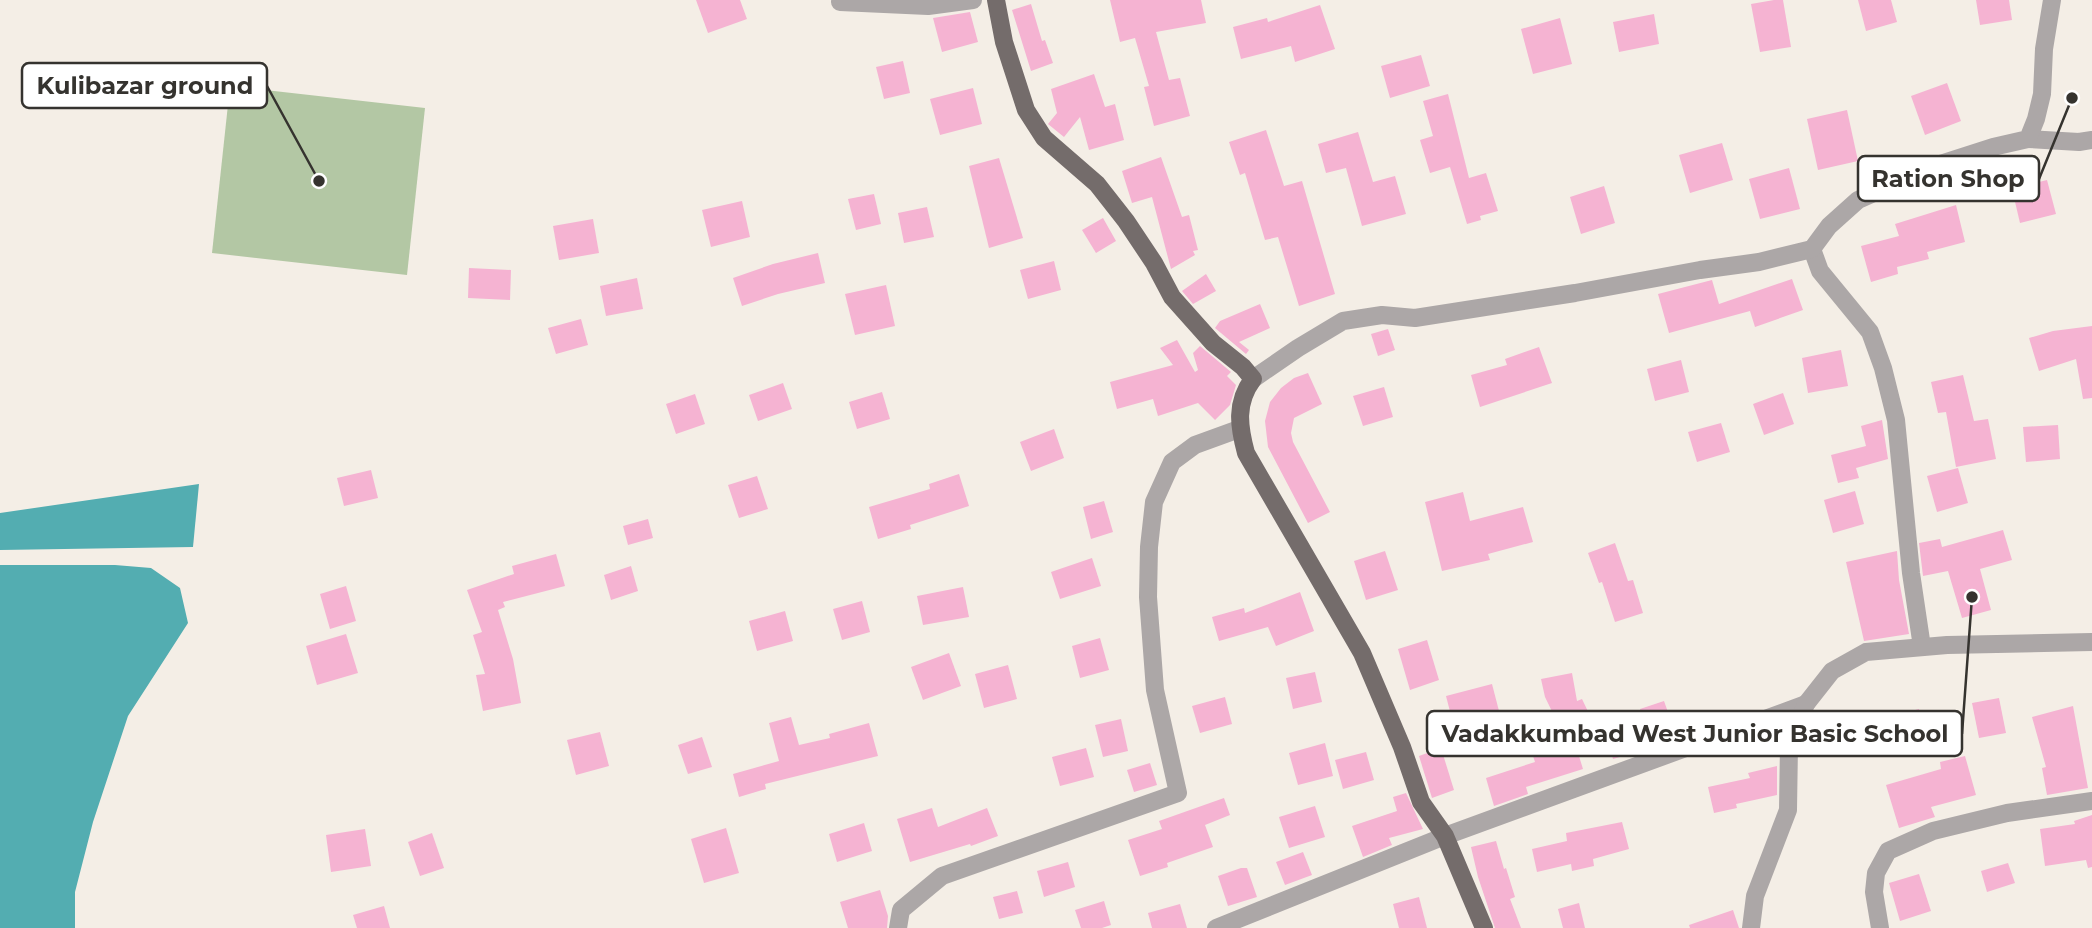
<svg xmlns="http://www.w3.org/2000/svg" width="2092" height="928" viewBox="0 0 2092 928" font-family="Montserrat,sans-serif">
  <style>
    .green { fill: #b3c7a4 }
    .water { fill: #53adb1 }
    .building { fill: #f5b3d2 }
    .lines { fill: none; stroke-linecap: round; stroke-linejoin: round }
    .minor { stroke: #aca7a7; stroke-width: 18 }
    .major { stroke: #746c6b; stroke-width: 18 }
    .leader { fill: none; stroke: #35332f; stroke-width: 2.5 }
    .callout-dot { fill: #35332f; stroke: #fff; stroke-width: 2.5 }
    .callout { fill: #fff; stroke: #35332f; stroke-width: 2.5 }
    .callout-label { font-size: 24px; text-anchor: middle; font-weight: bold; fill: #35332f }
  </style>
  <rect width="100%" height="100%" fill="#f4eee6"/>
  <polygon class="green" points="230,86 425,108 407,275 212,253"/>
  <g class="water">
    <polygon points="199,484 193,547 0,550 0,513"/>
    <polygon points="0,565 115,565 151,568 180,588 188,623 128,716 93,822 75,892 75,928 0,928"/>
  </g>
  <g class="building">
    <polygon points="696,0 740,0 747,19 708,33"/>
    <polygon points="1110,0 1201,0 1206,23 1156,32 1169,80 1180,78 1190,116 1154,126 1144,87 1149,86 1135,38 1120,42"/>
    <polygon points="1774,0 1783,0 1791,47 1760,52 1751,4"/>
    <polygon points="1858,0 1891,0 1897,22 1866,31"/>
    <polygon points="1976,0 2009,0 2012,20 1980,25"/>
    <polygon points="1031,4 1042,41 1045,40 1053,63 1031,71 1012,10"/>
    <polygon points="1320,5 1335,49 1295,62 1291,46 1241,59 1233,27 1267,18 1268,22"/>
    <polygon points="970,12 978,42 942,52 933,18"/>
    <polygon points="1654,14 1659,44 1619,52 1613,22"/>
    <polygon points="1560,18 1572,64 1533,74 1521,29"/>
    <polygon points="1421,55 1430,86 1390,98 1381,66"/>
    <polygon points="903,61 910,93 884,99 876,67"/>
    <polygon points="1094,74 1105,107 1115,104 1124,140 1089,150 1080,117 1064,137 1048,124 1057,113 1051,89"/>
    <polygon points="1947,83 1961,121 1925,135 1911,96"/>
    <polygon points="973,88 982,124 940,135 930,99"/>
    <polygon points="1448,94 1469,178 1486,173 1498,211 1480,216 1481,220 1467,224 1450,167 1430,173 1420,140 1433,136 1423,101"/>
    <polygon points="1847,110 1858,161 1818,170 1807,119"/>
    <polygon points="1266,130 1284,186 1302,181 1335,294 1299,306 1278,237 1265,240 1245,173 1240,175 1229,142"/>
    <polygon points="1358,132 1373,182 1395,176 1406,214 1362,226 1346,168 1326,173 1318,144"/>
    <polygon points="1722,143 1733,180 1690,193 1679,155"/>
    <polygon points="1161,157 1182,217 1189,215 1198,250 1193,251 1195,255 1171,269 1152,197 1132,203 1122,171"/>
    <polygon points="999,158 1023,238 989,248 969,166"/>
    <polygon points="1789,168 1800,209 1760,219 1749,179"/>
    <polygon points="2047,180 2056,214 2020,223 2012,189"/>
    <polygon points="1604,186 1615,223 1581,234 1570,197"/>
    <polygon points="874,194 881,224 856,230 848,199"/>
    <polygon points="742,201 750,237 711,247 702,210"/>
    <polygon points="1956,205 1965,242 1927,252 1929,259 1897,267 1898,274 1871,282 1861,246 1899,236 1895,224"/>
    <polygon points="927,207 934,237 904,243 898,213"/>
    <polygon points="1103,218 1116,241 1096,253 1082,230"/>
    <polygon points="593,219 599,253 559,260 553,226"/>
    <polygon points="818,253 825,283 778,294 742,306 733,278 773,264"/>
    <polygon points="1054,261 1061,290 1028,299 1020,270"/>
    <polygon points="469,268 511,270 510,300 468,298"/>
    <polygon points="1206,274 1216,291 1193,304 1182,291"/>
    <polygon points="637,278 643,309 606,316 600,286"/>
    <polygon points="1792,279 1803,310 1755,327 1750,311 1669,333 1658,294 1712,280 1719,304"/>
    <polygon points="886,285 895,326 855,335 845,294"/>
    <polygon points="1260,304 1270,328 1239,342 1249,350 1246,354 1215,328 1220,321"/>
    <polygon points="581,319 588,345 556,354 548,328"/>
    <polygon points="2092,326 2092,398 2083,399 2076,359 2039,371 2029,338 2053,331"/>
    <polygon points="1388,329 1395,350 1378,356 1371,334"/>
    <polygon points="1177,340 1195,372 1198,370 1193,353 1200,346 1231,372 1227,376 1236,385 1230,405 1215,420 1198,403 1158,416 1153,399 1117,409 1110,382 1173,365 1160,348"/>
    <polygon points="1539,347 1552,383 1480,407 1471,375 1507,365 1505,359"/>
    <polygon points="1841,350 1848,386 1808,393 1802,358"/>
    <polygon points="1681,360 1689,392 1655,401 1647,369"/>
    <polygon points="1308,373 1322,404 1294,418 1291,433 1293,442 1330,512 1308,523 1268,447 1265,421 1270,402 1281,388 1294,378"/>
    <polygon points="1963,375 1974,421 1988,419 1996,459 1956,467 1946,412 1938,413 1931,382"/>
    <polygon points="783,383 792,409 758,421 749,395"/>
    <polygon points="1384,387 1393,417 1363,426 1353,396"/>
    <polygon points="882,392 890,419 857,429 849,402"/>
    <polygon points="1783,393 1794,424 1764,435 1753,404"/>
    <polygon points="695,394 705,424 676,434 666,404"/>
    <polygon points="1882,420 1888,459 1856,468 1859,478 1838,483 1831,455 1866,446 1861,426"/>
    <polygon points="1721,423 1730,452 1697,462 1688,432"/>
    <polygon points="2058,425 2060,459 2026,462 2023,427"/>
    <polygon points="1054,429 1064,458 1031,471 1020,442"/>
    <polygon points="1958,468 1968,503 1937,512 1927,476"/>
    <polygon points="371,470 378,498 344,506 337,478"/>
    <polygon points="959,474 969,506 910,525 911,529 878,539 869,507 930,489 929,484"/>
    <polygon points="757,476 768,509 739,518 728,485"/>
    <polygon points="1855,491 1864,524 1833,533 1824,500"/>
    <polygon points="1463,492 1470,521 1523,507 1533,542 1488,554 1490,560 1442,571 1425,502"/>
    <polygon points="1104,501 1113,532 1091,539 1083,507"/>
    <polygon points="648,519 653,538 628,545 623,526"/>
    <polygon points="2003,530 2012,560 1980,569 1991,610 1962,618 1948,571 1923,576 1919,543 1940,539 1942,547"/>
    <polygon points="1615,543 1628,581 1633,580 1643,613 1615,622 1602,582 1599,583 1588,553"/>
    <polygon points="1385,551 1398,590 1366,600 1354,561"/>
    <polygon points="1897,551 1899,580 1909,634 1864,641 1846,562"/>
    <polygon points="556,554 565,586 503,602 505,607 498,610 513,659 521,703 483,711 476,675 485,674 473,635 482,632 467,590 514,574 512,566"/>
    <polygon points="1092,558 1101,586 1060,599 1051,572"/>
    <polygon points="631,566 638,591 611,600 604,575"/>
    <polygon points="346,586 356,621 330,629 320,594"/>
    <polygon points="963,587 969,617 923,625 917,596"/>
    <polygon points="1300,592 1314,631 1276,646 1268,627 1219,641 1212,617 1244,608 1245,613"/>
    <polygon points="862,601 870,632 842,640 833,609"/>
    <polygon points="785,611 793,641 757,651 749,621"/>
    <polygon points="346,634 358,673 317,685 306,646"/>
    <polygon points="1100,638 1109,670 1080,678 1072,646"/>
    <polygon points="1427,640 1439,680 1410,690 1398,649"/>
    <polygon points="949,653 961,686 923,700 911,667"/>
    <polygon points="1008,665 1017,699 984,708 975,674"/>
    <polygon points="1315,672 1322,702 1293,709 1286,678"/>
    <polygon points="1572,673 1577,701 1582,699 1594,724 1565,738 1545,697 1541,679"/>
    <polygon points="1492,684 1499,711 1453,723 1446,696"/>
    <polygon points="1225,697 1232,724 1200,733 1192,706"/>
    <polygon points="1999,698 2006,733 1979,738 1972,703"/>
    <polygon points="1664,701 1675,732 1635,746 1637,752 1613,759 1604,729 1643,718 1640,709"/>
    <polygon points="2073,706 2088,788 2047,795 2042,768 2046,767 2032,717"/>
    <polygon points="1919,709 1926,736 1890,745 1883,718"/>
    <polygon points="791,717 799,745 830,738 829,734 869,723 878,756 765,784 766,789 739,797 733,774 779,761 769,723"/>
    <polygon points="1121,719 1128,751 1103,757 1095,725"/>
    <polygon points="600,732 609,766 576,775 567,740"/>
    <polygon points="702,737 712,767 688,774 678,745"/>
    <polygon points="1574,740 1583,769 1526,787 1528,794 1494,806 1486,778 1535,762 1532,753"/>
    <polygon points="1325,743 1333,776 1298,785 1289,753"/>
    <polygon points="1086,748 1094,777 1060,786 1052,757"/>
    <polygon points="1441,748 1454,790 1432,798 1419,756"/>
    <polygon points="1366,752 1374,780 1343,789 1335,760"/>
    <polygon points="1965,756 1976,795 1931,807 1935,817 1899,828 1886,785 1941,769 1940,762"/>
    <polygon points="1150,763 1157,785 1134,792 1127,770"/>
    <polygon points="1777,766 1777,795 1736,804 1737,808 1714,813 1708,787 1750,778 1748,773"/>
    <polygon points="1406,793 1423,829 1389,838 1392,845 1363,857 1352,826 1397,811 1393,797"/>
    <polygon points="1224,798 1230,815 1205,825 1213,847 1167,863 1168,867 1140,876 1128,840 1162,829 1159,821"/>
    <polygon points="1315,806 1325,837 1289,848 1279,817"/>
    <polygon points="932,808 938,827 987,808 998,836 971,846 970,844 910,862 897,819"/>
    <polygon points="2092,815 2092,867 2088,868 2086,860 2045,866 2040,829 2075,824 2074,821"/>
    <polygon points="1622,822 1629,849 1593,859 1594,866 1572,871 1571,864 1537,872 1532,849 1567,841 1566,833"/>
    <polygon points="864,823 872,851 837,862 829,834"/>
    <polygon points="726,828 739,873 704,883 691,839"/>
    <polygon points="365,829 371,866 331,872 326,835"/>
    <polygon points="432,833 444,868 420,876 408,842"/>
    <polygon points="1496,841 1504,869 1506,868 1515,897 1510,899 1521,928 1495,928 1478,877 1471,847"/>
    <polygon points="1303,852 1312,875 1285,885 1276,862"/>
    <polygon points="1068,862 1075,887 1044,897 1037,871"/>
    <polygon points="2008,863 2015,883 1987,892 1981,871"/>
    <polygon points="1241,868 1247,868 1257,897 1228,906 1218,876"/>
    <polygon points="1919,874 1931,911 1900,921 1889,883"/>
    <polygon points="880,890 888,916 887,928 848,928 840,902"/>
    <polygon points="1017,891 1023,913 999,919 993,897"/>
    <polygon points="1419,897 1427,928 1399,928 1393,904"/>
    <polygon points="1104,901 1111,925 1102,928 1081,928 1075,910"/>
    <polygon points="1579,903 1585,928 1563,928 1558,909"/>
    <polygon points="1180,904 1187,928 1152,928 1148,913"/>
    <polygon points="384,906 390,928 357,928 353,915"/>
    <polygon points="1733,910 1739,928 1690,928 1689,925"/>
  </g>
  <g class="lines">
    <g class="minor">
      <polyline points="840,2 928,6 973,0"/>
      <polyline points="2028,139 2079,142 2092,140"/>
      <polyline points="1812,249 1820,271 1870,332 1883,368 1896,420 1911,573 1922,647"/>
      <polyline points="1253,379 1298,348 1343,321 1382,315 1415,318 1575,293 1700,270 1759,262 1812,249 1829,226 1858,200 1937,165 1993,147 2028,139 2036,119 2042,94 2044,49 2052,0"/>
      <polyline points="898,928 901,910 942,876 1178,793 1155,690 1148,597 1149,547 1154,502 1172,462 1195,445 1239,429"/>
      <polyline points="1216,928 1445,836 1806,704"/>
      <polyline points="1751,928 1755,896 1788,810 1789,745 1806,704 1832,671 1866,652 1947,645 2092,642"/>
      <polyline points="1880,928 1874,892 1876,873 1888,851 1933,831 2007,813 2092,801"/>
    </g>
    <path class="major" d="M 996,0 L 1004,42 L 1026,110 L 1044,138 L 1097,184 L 1126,221 L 1154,263 L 1172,297 L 1213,343 L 1243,367 L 1253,379 C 1235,403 1239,427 1246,453 L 1362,653 L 1402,747 L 1421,802 L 1445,836 L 1484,928"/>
  </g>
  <path class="leader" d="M319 181L267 86M2072 98L2039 179M1972 597L1962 734"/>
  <g class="callout-dot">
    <circle cx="319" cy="181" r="7"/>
    <circle cx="2072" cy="98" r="7"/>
    <circle cx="1972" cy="597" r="7"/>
  </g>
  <g class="callout">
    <rect x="22" y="63" width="245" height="45" rx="7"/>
    <rect x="1858" y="156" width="181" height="45" rx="7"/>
    <rect x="1427" y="711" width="535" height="45" rx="7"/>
  </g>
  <g class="callout-label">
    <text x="145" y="94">Kulibazar ground</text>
    <text x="1948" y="187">Ration Shop</text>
    <text x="1695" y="742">Vadakkumbad West Junior Basic School</text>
  </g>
</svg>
